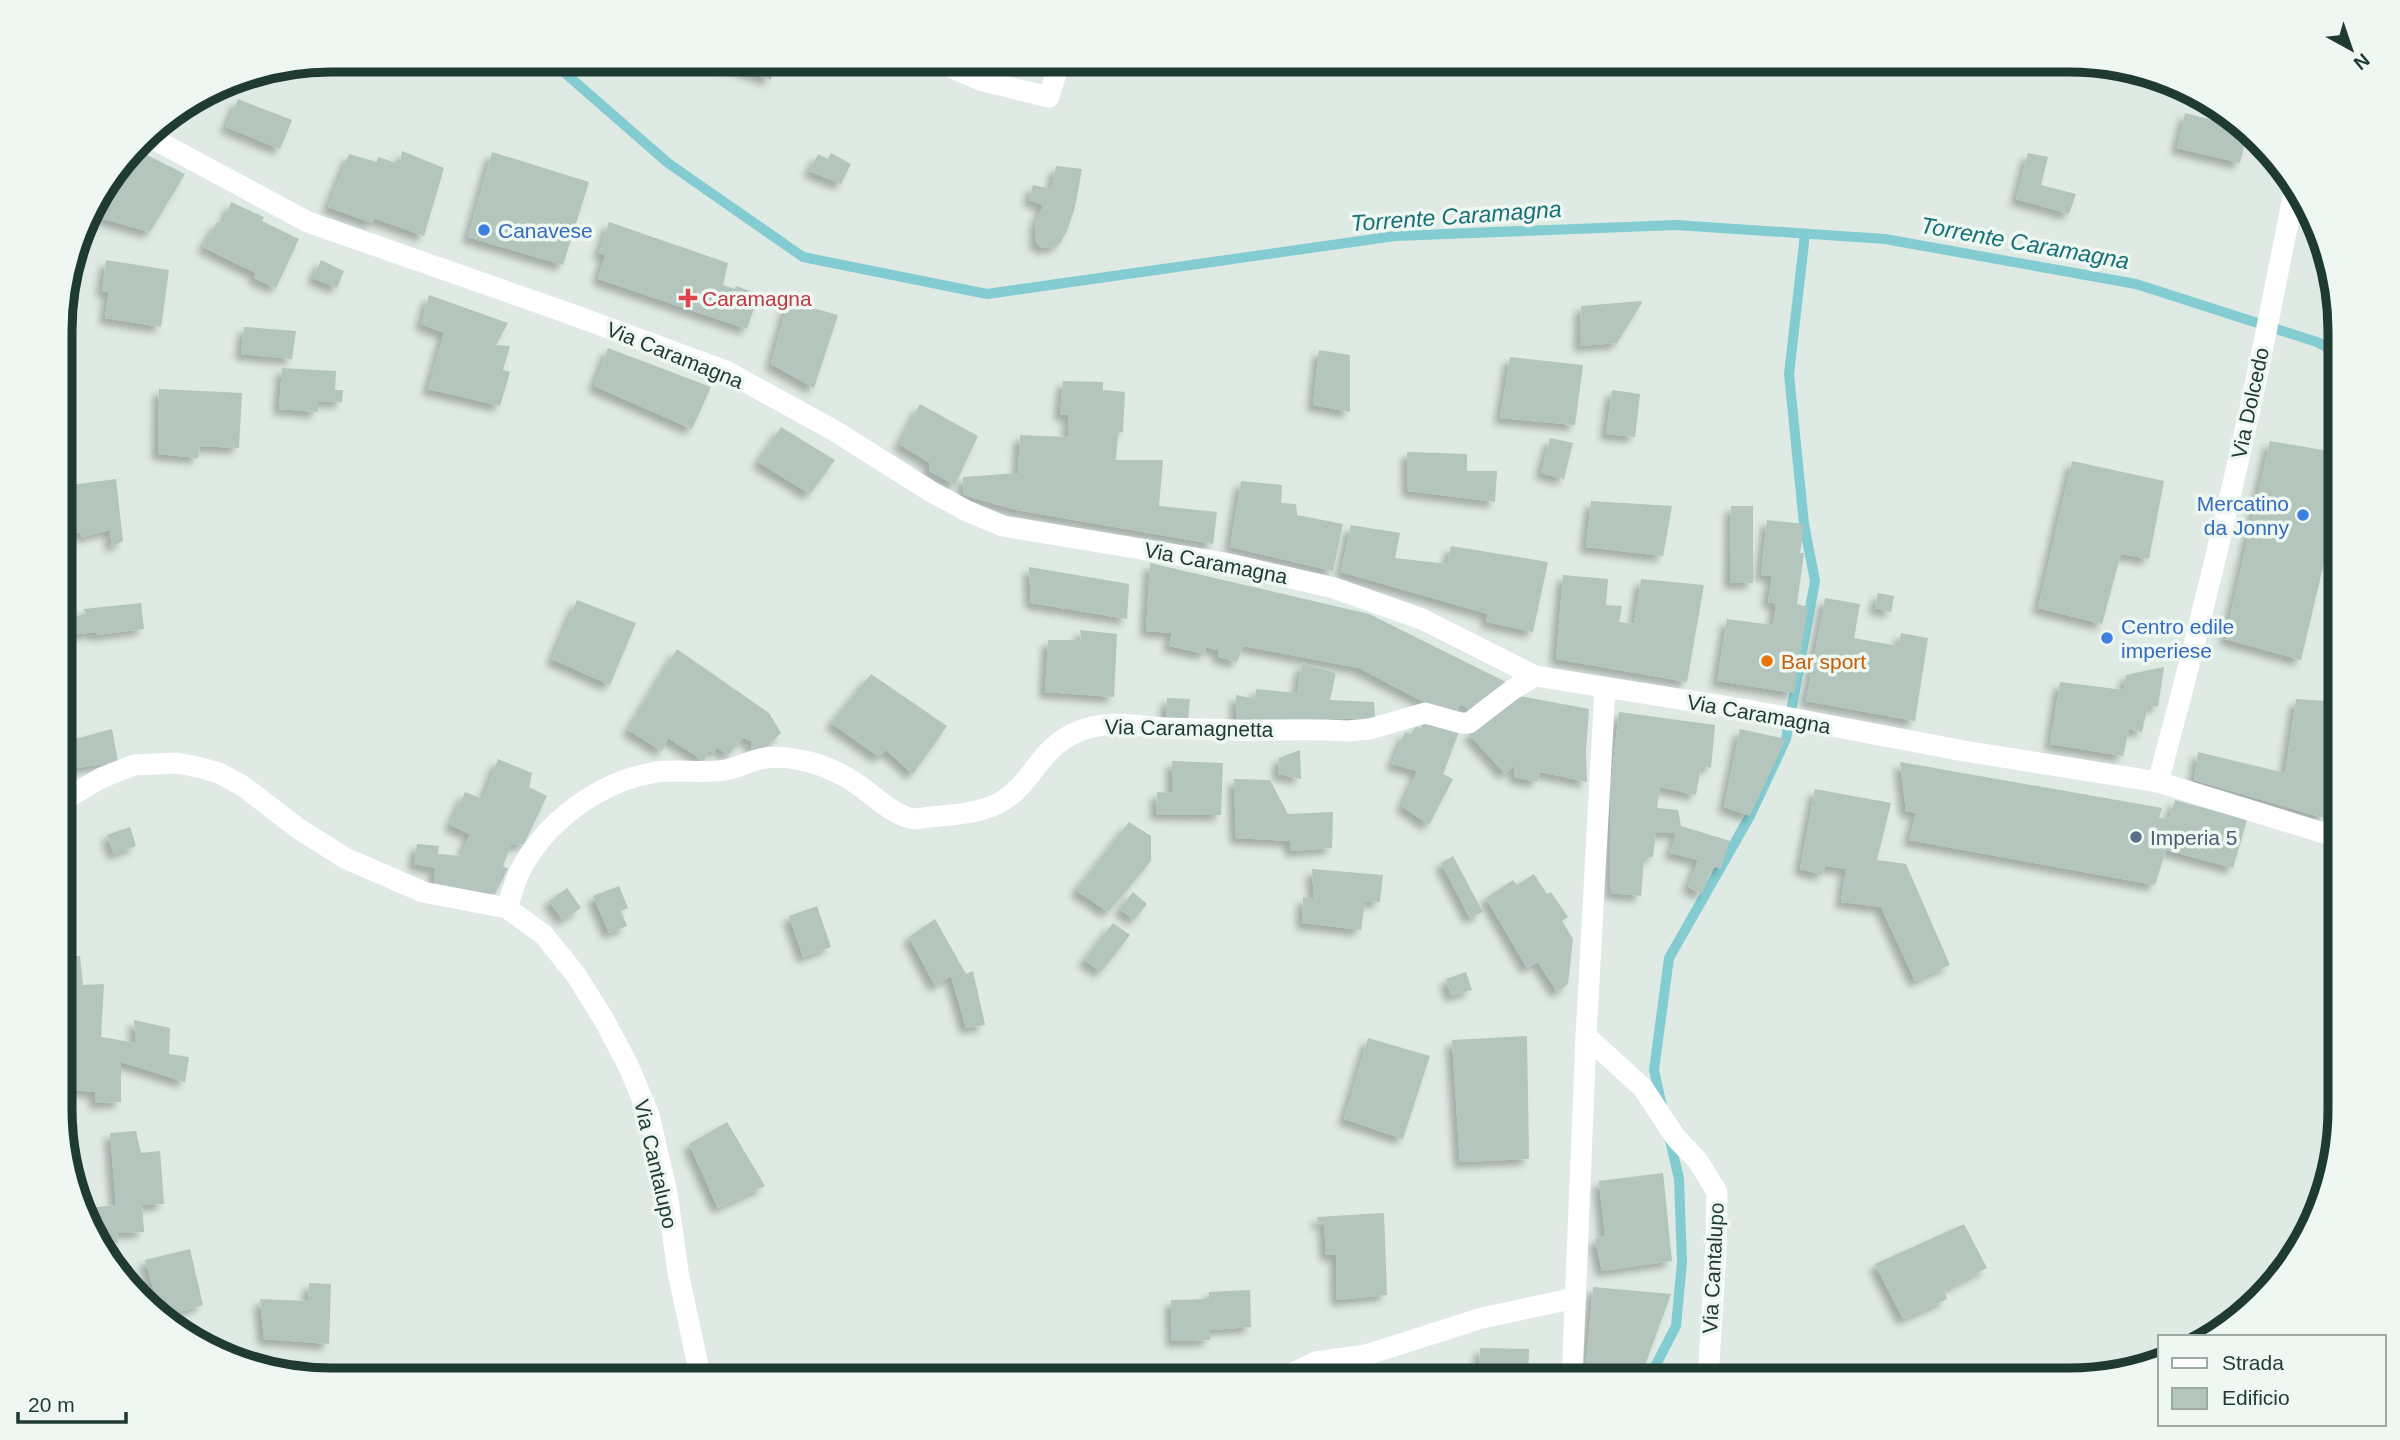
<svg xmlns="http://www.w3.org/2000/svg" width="2400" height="1440" viewBox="0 0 2400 1440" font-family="Arial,sans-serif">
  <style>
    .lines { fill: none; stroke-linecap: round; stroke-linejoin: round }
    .stream { stroke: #83cdd2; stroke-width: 10 }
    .building { fill: #b3c5bc; filter: url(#shadow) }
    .minor { stroke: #fff; stroke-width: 21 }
    .shop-dot { fill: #3f7fe0; stroke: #eef7f1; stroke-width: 2.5 }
    .health-dot { fill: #e0444e; stroke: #eef7f1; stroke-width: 2.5 }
    .food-dot { fill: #e8710a; stroke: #eef7f1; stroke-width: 2.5 }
    .service-dot { fill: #5c6f8a; stroke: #eef7f1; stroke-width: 2.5 }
    .labels { text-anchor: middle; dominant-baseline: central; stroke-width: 7; stroke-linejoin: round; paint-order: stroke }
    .shop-label { font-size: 21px; fill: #366cbe; stroke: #eef7f1; text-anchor: start }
    .health-label { font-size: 21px; fill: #be3a42; stroke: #eef7f1; text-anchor: start }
    .street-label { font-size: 21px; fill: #1f3a30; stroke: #eef7f1 }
    .food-label { font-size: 21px; fill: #c56008; stroke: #eef7f1; text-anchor: start }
    .service-label { font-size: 21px; fill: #4e5e75; stroke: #eef7f1; text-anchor: start }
    .water-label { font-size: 23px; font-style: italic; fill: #187077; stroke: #eef7f1 }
    .rim { fill: none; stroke: #1f3a30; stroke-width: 9 }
  </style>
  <defs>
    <filter id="shadow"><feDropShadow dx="-6" dy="6" stdDeviation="3.5" flood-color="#0004"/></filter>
  </defs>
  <rect width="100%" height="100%" fill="#deeae3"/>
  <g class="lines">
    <g class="stream">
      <polyline points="550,60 668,163 803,257 987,294 1395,236 1676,225 1885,239 2136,284 2317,342 2340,354"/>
      <polyline points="1662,1106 1654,1070 1669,958 1750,816 1786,739 1815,581 1804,524 1789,374 1805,234"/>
      <polyline points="1648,1380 1676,1326 1682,1262 1679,1179 1669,1136"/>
    </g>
  </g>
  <g class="building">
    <polygon points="720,60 773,60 771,80 720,62"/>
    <polygon points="238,99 292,120 280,149 226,127"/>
    <polygon points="2185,113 2248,129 2240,163 2177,148"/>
    <polygon points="135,149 185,174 150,232 103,219 116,183 110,181"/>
    <polygon points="402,151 444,168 424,236 374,218 372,223 328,207 349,154 377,162 378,157 400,164"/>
    <polygon points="492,152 589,182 563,265 468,237"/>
    <polygon points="831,153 851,164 841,184 809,171 818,154 828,159"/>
    <polygon points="2028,153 2048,157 2041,185 2076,194 2069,214 2016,199"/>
    <polygon points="1056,166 1082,169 1075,207 1067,231 1059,245 1048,248 1040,247 1035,241 1036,222 1043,205 1029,200 1033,185 1051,189"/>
    <polygon points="231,202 264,217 262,221 299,239 276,288 254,278 256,273 203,247 217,222 223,224"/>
    <polygon points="609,222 728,263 723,285 735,289 736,286 759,294 747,329 598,279 605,255 599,253"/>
    <polygon points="106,260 169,270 161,327 105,318 109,292 102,291"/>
    <polygon points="321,260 344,271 337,288 313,278"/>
    <polygon points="429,295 508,323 496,345 510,346 503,370 510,372 500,406 428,389 444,333 421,324"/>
    <polygon points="788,301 838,315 814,388 771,364"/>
    <polygon points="1641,301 1642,303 1617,343 1580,346 1581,306"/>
    <polygon points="244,327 296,331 292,359 241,354"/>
    <polygon points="608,348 711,387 692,429 594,386"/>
    <polygon points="1319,350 1350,355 1350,412 1313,405"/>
    <polygon points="1510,357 1583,365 1575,425 1500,418"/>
    <polygon points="282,368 336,371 335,390 343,390 342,402 318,401 318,412 279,409"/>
    <polygon points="1063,381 1103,382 1103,390 1125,392 1123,432 1118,433 1116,460 1163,460 1159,506 1217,512 1213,544 1016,510 964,495 963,477 1018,473 1020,435 1068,437 1069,415 1060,415"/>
    <polygon points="159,389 242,393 239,448 200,446 198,458 158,454"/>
    <polygon points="1612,390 1640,394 1635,437 1606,434"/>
    <polygon points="920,404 978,436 955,485 929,471 930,463 899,444"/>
    <polygon points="781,427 835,460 810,494 758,462"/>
    <polygon points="1550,438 1573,443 1564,479 1541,473"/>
    <polygon points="2270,441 2340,453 2340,495 2301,660 2225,639"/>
    <polygon points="1407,452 1467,454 1467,471 1497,471 1495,502 1408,491"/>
    <polygon points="2072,461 2164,481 2149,559 2121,554 2102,624 2038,608"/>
    <polygon points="116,479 123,541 112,547 110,530 82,537 80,532 62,534 62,496 74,493 71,485"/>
    <polygon points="1241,481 1282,485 1281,503 1296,504 1297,515 1343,524 1333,571 1230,547"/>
    <polygon points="1591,501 1672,506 1663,556 1586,547"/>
    <polygon points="1731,506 1753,506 1753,583 1730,583"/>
    <polygon points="1767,520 1804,524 1800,553 1804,553 1797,604 1808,607 1794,693 1717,681 1727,619 1773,625 1776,604 1768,602 1772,576 1761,575"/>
    <polygon points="1351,525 1400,533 1395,558 1447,564 1451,546 1548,562 1533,632 1486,622 1488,614 1341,572"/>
    <polygon points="1150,563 1369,614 1508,683 1473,713 1461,704 1454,714 1439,710 1359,668 1243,646 1237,662 1218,657 1218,650 1205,647 1206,654 1169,646 1172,633 1146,631"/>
    <polygon points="1029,567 1129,584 1127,619 1031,603"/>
    <polygon points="1563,575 1608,579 1606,605 1622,606 1619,622 1634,624 1641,579 1704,585 1687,682 1556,659"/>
    <polygon points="1878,593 1894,596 1891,612 1875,608"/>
    <polygon points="1825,598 1860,604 1854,638 1898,646 1901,633 1928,638 1915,721 1806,701"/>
    <polygon points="577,600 636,623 610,685 552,659"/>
    <polygon points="141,603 144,629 96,635 96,632 62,636 62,617 86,615 84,609"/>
    <polygon points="1080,630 1117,634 1114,697 1045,692 1048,640 1081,640"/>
    <polygon points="677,649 769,713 781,733 773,741 751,749 751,741 743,738 728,755 716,747 714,753 709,750 704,761 668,738 662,751 628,730"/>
    <polygon points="1302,663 1336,673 1330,700 1374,702 1375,718 1236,720 1236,695 1256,699 1256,689 1297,693"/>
    <polygon points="2164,667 2158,707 2148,705 2142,732 2129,729 2123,756 2050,744 2060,682 2124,690 2126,675"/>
    <polygon points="871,674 947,726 913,774 886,750 879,757 831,723"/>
    <polygon points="1520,696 1589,709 1586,750 1587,782 1540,772 1537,782 1514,777 1515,765 1505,774 1469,734"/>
    <polygon points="1167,698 1190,699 1188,720 1166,719"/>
    <polygon points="2296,699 2340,702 2340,735 2324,818 2194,780 2198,752 2285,773"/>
    <polygon points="1619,712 1715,725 1711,768 1701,766 1696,795 1660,787 1657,808 1678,810 1681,826 1730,841 1721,869 1713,866 1702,894 1688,887 1698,860 1670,853 1677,833 1656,833 1653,857 1644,858 1641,896 1611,893 1610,790"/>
    <polygon points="1424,719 1459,732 1443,774 1453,779 1429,825 1402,806 1417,771 1392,764 1405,732 1411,734 1416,726 1421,729"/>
    <polygon points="112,729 118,762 69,769 64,742"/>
    <polygon points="1740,729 1786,739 1750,816 1724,807"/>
    <polygon points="1300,750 1301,779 1278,774 1279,758"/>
    <polygon points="498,759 532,773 529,787 547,796 524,844 511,845 503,866 508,869 495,894 434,886 435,868 414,864 417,844 439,846 438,854 461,856 470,834 450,825 465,792 483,799"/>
    <polygon points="1172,761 1223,763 1221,815 1156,814 1157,792 1172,793"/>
    <polygon points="1900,762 2162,808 2159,818 2169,819 2175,800 2247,820 2233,868 2166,850 2155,885 1909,840 1916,813 1906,811"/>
    <polygon points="1234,779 1270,780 1288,814 1333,812 1332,848 1291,851 1290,841 1236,838"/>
    <polygon points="1815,789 1891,803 1877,860 1906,864 1950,965 1915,981 1881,907 1841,902 1846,869 1825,866 1823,875 1800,869"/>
    <polygon points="1129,822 1151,836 1151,861 1108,912 1076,890"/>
    <polygon points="130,827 136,846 114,854 107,835"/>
    <polygon points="1453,856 1483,912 1470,918 1441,863"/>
    <polygon points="1312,869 1383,875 1380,902 1365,901 1361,930 1302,923 1303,897 1314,899"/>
    <polygon points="1534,874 1547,894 1551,892 1568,917 1562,921 1573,939 1568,984 1557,992 1538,962 1527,968 1486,898 1513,880 1517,885"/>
    <polygon points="619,886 628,908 621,911 627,926 609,933 593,896"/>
    <polygon points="567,888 581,908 563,920 549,901"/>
    <polygon points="1133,892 1147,904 1134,920 1120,909"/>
    <polygon points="817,906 831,947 803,957 789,916"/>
    <polygon points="935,919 966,974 973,971 985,1025 966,1028 951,976 935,986 909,937"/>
    <polygon points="1113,923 1130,935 1101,972 1084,960"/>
    <polygon points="80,956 83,985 104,984 101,1037 136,1043 134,1020 170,1028 169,1054 189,1057 185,1082 121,1062 121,1102 95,1103 95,1092 73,1090 78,1132 62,1133 62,957"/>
    <polygon points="1466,972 1472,990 1451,996 1446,979"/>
    <polygon points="1527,1036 1529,1159 1460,1162 1452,1040"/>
    <polygon points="1368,1038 1430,1056 1403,1139 1344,1119"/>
    <polygon points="727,1122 765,1186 718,1208 689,1144"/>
    <polygon points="136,1131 141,1153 160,1151 164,1204 142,1205 144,1232 117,1233 118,1243 98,1240 83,1202 88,1201 89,1208 116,1205 110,1133"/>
    <polygon points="71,1168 77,1169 77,1184"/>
    <polygon points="1663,1173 1672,1261 1602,1271 1595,1239 1605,1236 1599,1181"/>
    <polygon points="1384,1213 1387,1295 1337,1300 1336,1255 1326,1255 1324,1222 1318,1224 1317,1217"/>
    <polygon points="1964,1224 1987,1268 1944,1290 1947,1299 1903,1319 1875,1264"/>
    <polygon points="190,1249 203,1305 165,1316 160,1311 145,1260"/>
    <polygon points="309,1283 331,1284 329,1344 264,1339 260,1299 308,1301"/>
    <polygon points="1593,1287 1671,1294 1643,1371 1586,1367"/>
    <polygon points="1250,1290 1251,1327 1210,1330 1210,1340 1172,1341 1171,1300 1209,1299 1209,1292"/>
    <polygon points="1480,1348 1529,1349 1528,1380 1479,1380"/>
  </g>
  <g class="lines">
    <g class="minor">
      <polyline points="934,60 983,81 1049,97 1060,60"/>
      <polyline points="146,135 308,222 565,312 726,371 835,431 930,491 967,511 1003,526 1225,563 1334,588 1422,619 1535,676 1742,709 1964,751 2158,782 2340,838"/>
      <path d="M 2158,782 C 2192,657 2223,531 2251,404 C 2267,332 2280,258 2296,185"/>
      <polyline points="62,801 101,778 134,765 177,763 198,767 219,773 243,786 299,829 345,858 423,892 507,908 544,935 576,975 603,1018 628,1065 649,1115 667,1193 678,1272 701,1380"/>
      <path d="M 507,908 C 511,896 514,884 519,873 C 545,821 600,781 657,772 C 680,769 703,774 726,770 C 737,768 746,763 756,760 C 775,754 796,759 814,763 C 829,768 844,775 857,784 C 875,796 894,817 916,819 C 945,814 979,816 1004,800 C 1034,781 1039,748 1077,732 C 1106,719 1135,726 1166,728 C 1189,729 1212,729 1235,730 C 1272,731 1310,728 1347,731 L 1370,729 L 1425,713 L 1461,723 L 1469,723 L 1512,690 L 1535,676"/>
      <polyline points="1586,1036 1643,1088 1676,1138 1698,1161 1717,1192 1716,1248 1708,1380"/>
      <polyline points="1278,1380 1316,1362 1366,1355 1482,1318 1575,1298"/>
      <polyline points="1572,1380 1586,1036 1605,688"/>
    </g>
  </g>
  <g class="shop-dot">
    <circle cx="484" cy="230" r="7"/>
    <circle cx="2303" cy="515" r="7"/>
    <circle cx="2107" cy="638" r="7"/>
  </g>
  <path class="health-dot" d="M684.5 287.5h7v7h7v7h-7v7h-7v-7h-7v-7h7z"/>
  <circle class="food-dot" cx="1767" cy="661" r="7"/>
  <circle class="service-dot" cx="2136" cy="837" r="7"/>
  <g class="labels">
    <g class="shop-label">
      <text x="498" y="230">Canavese</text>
      <text x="2289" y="503" text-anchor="end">Mercatino<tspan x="2289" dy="24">da Jonny</tspan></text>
      <text x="2121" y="626">Centro edile<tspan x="2121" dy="24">imperiese</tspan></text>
    </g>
    <g class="health-label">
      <text x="702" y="298">Caramagna</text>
    </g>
    <g class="street-label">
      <text transform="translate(675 355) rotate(22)">Via Caramagna</text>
      <text transform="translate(2250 403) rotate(-78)">Via Dolcedo</text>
      <text transform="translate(1216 563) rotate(11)">Via Caramagna</text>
      <text transform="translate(1759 714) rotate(10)">Via Caramagna</text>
      <text transform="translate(1189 728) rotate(1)">Via Caramagnetta</text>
      <text transform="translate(656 1164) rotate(77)">Via Cantalupo</text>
      <text transform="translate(1713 1268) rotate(-87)">Via Cantalupo</text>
    </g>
    <g class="food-label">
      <text x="1781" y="661">Bar sport</text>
    </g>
    <g class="service-label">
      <text x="2150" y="837">Imperia 5</text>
    </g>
    <g class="water-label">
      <text transform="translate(1456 216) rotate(-4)">Torrente Caramagna</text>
      <text transform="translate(2025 243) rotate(10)">Torrente Caramagna</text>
    </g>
  </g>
  <path d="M0 0H2400V1440H0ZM331 72H2069A259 259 0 0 1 2328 331V1109A259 259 0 0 1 2069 1368H331A259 259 0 0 1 72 1109V331A259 259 0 0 1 331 72Z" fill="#eef7f1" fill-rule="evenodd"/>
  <path class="rim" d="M331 72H2069A259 259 0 0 1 2328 331V1109A259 259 0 0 1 2069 1368H331A259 259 0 0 1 72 1109V331A259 259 0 0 1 331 72Z"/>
  <rect x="2158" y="1335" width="228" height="91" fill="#eef7f1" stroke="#9baba4" stroke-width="2"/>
  <rect x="2172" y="1358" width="35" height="10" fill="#ffffff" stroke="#9baba4" stroke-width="2"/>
  <text x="2222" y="1370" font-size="21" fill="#1f3a30">Strada</text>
  <rect x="2172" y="1388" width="35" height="21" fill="#b3c5bc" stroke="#9baba4" stroke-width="2"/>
  <text x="2222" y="1405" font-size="21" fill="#1f3a30">Edificio</text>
  <g transform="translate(2351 49) rotate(140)" stroke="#eef7f1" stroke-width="5" paint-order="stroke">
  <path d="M0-5L12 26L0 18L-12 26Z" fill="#1f3a30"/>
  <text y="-10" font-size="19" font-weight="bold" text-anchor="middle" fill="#1f3a30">N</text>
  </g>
  <path d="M18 1412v10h108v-10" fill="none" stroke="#1f3a30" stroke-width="3.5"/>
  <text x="28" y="1412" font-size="21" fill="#1f3a30" stroke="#eef7f1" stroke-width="5" paint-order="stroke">20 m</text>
</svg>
